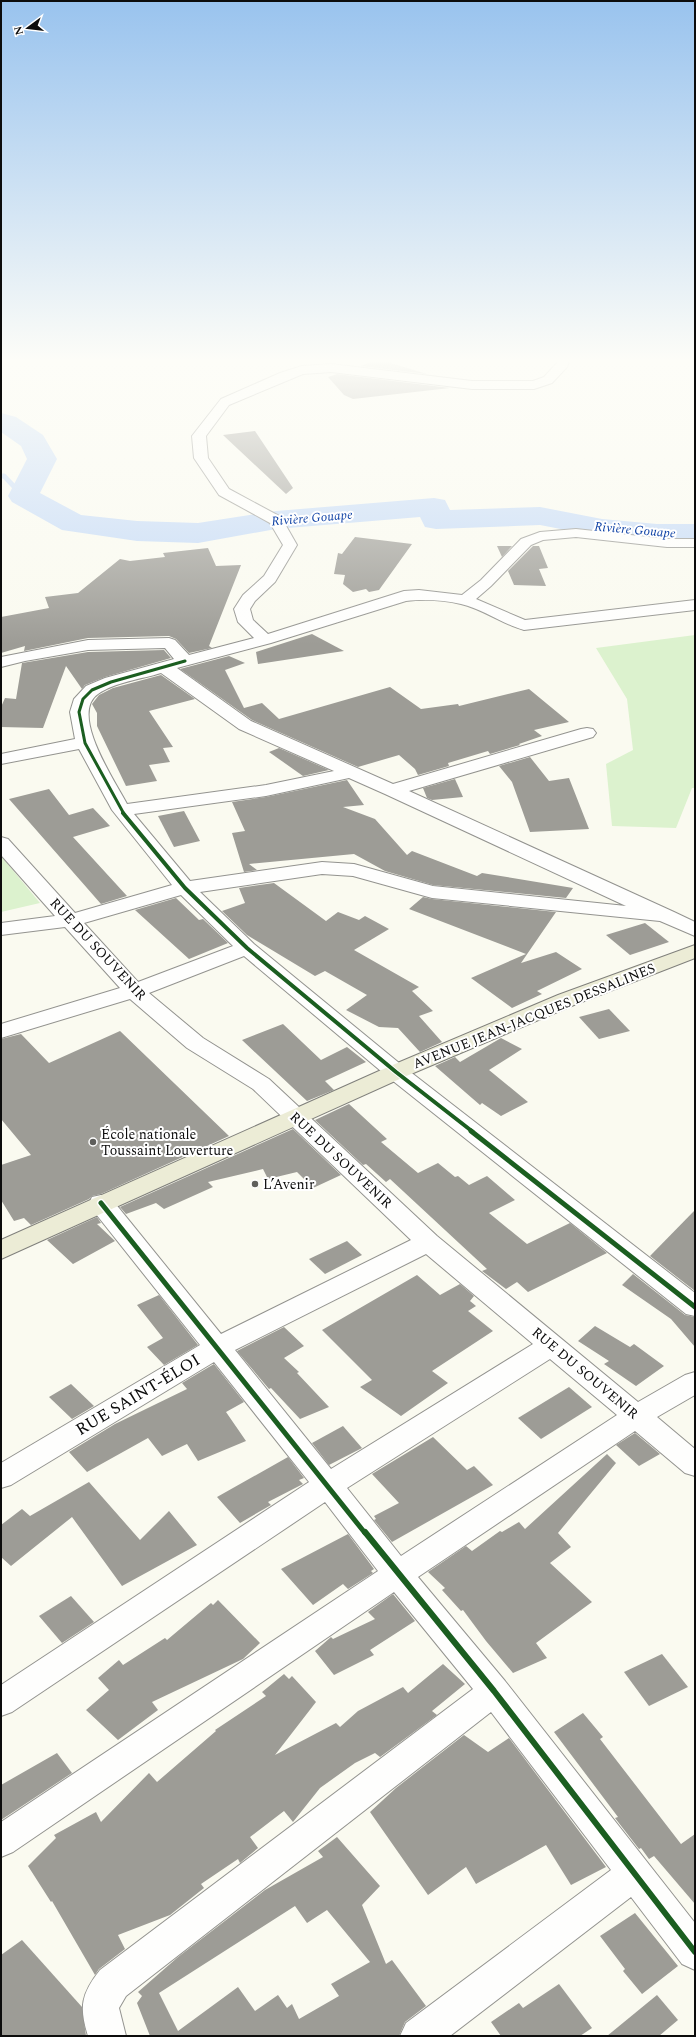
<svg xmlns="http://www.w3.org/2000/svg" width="696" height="2037" viewBox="0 0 696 2037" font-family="Spectral,serif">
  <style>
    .green { fill: #dcf2ce }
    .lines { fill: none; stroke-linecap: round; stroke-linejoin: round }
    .stream { stroke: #c3d9f7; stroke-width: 5 }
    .river { fill: #c3d9f7; fill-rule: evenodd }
    .building { fill: #9d9c96; fill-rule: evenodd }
    .minor-casing { stroke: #93938f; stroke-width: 2 }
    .major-casing { stroke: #80807c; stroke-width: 2 }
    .minor { fill: #fefefd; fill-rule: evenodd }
    .major { fill: #ececd6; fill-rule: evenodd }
    .cycleway-far3-casing { stroke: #fff; stroke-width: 5 }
    .cycleway-far2-casing { stroke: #fff; stroke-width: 6 }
    .cycleway-far1-casing { stroke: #fff; stroke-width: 8 }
    .cycleway-casing { stroke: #fff; stroke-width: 8 }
    .cycleway-far3 { stroke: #1b5e20; stroke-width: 3 }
    .cycleway-far2 { stroke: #1b5e20; stroke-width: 4 }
    .cycleway-far1 { stroke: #1b5e20; stroke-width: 5 }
    .cycleway { stroke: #1b5e20; stroke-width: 6 }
    .poi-dot { fill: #5f5f5c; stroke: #fff; stroke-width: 1.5 }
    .labels { text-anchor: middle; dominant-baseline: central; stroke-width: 4; stroke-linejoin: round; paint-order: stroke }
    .far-water-label { font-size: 13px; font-style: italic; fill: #0e41a5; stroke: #fff }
    .street-label { font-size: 14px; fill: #0c0c0c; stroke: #fff }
    .poi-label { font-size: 14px; fill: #0c0c0c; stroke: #fff; text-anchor: start }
    .near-street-label { font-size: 17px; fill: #0c0c0c; stroke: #fff }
  </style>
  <rect width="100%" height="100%" fill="#fafaf0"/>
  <g class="green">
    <polygon points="695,635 695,788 692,788 676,828 612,826 606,764 633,750 627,699 596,648"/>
    <polygon points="1,856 40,903 1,912"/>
  </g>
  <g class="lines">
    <polyline class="stream" points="1,476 4,476 23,496"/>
    <polygon class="river" points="1,413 16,417 43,435 57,459 40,493 81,515 137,521 198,523 276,511 434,498 445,500 450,510 540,507 602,519 657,524 695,524 695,544 657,544 602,537 540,525 436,529 425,527 420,517 276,529 198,543 137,541 62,530 12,502 8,496 27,459 21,446 1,432"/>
  </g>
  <g class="building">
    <polygon points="378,359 427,374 360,366"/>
    <polygon points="337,374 450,388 353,399 344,395 328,377"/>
    <polygon points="255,431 293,488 286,494 223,435"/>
    <polygon points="355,537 412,544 379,590 369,592 366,589 353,592 343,584 345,575 334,574 338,553 342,554"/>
    <polygon points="497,546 512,546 502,557"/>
    <polygon points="533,546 539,546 548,568 539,569 546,586 514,585 508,571"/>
    <polygon points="208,548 216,566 241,565 209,646 212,648 189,653 176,639 169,636 88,638 24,651 25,646 1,653 1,617 49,608 45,597 78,593 120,559 130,561 165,557 163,553"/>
    <polygon points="312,634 344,651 258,664 256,652"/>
    <polygon points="164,650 171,658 105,677 85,685 82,689 66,666 43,728 1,727 1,707 5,698 16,699 22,663 88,652"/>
    <polygon points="229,656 245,663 225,670 244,708 262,703 279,719 390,687 421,709 458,704 459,706 529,689 569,722 534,730 542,736 519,744 520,745 490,754 488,751 448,763 449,766 418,775 415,769 399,755 358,767 252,720 180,669"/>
    <polygon points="161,675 195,699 149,711 173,747 163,748 170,762 149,765 157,781 126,786 97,726 97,713 92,704 99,695 113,688"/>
    <polygon points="279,748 329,770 303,776 269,752"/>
    <polygon points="530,757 549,781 569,778 589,829 530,832 512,782 499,766"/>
    <polygon points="455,779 463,797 432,800 427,798 423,788"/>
    <polygon points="347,780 364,805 343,807 375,819 407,855 412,851 477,876 482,873 573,888 566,898 433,885 385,871 354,854 249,864 257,870 244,872 232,833 245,831 232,802 266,797"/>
    <polygon points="49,789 69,815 93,808 110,826 73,837 127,896 101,904 9,799"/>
    <polygon points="184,811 200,841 174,847 158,816"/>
    <polygon points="274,883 326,921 338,912 359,920 365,916 389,929 354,950 419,987 412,991 433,1011 419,1016 442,1042 420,1052 398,1028 379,1027 346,1010 367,995 325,971 315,976 247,935 222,911 245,903 239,888"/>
    <polygon points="423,897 432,899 556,912 521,963 556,952 582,969 537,991 542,994 512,1008 471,978 526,954 409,909"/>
    <polygon points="176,898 199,920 203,919 228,943 189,959 135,910"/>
    <polygon points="645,923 669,942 630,955 606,935"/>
    <polygon points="609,1009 630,1031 599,1039 579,1017"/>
    <polygon points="283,1024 321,1060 347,1047 366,1062 325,1081 334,1090 307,1101 242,1040"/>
    <polygon points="120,1031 229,1136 101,1194 92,1196 89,1199 31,1225 24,1218 14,1221 1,1200 1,1165 31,1155 1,1119 1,1039 21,1034 49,1063"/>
    <polygon points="501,1038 522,1049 489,1070 528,1102 501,1116 482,1103 480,1105 435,1066 455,1057 460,1062"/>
    <polygon points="349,1104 387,1139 381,1142 418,1173 438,1163 455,1177 458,1176 469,1185 487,1176 515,1200 489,1213 527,1244 570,1223 607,1253 528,1292 517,1282 506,1289 482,1271 487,1269 390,1179 386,1182 366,1164 363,1165 315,1120"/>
    <polygon points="293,1129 341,1175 313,1188 297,1172 268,1179 263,1169 208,1182 213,1187 164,1209 156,1203 126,1214 120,1207"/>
    <polygon points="695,1210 695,1291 650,1256"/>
    <polygon points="97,1217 101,1223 97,1224 115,1241 73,1264 47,1240"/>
    <polygon points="347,1241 362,1255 325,1274 309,1259"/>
    <polygon points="633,1274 685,1315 695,1317 695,1347 671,1319 622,1285"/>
    <polygon points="417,1275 440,1295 460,1284 474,1296 470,1301 476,1306 468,1311 493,1331 432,1371 448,1383 401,1416 360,1387 372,1380 322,1330"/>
    <polygon points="159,1295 198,1345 164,1365 147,1347 163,1338 137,1305"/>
    <polygon points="595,1326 630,1347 634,1344 664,1366 636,1386 604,1364 609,1361 578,1341"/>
    <polygon points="284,1327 304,1346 284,1358 299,1372 297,1373 329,1407 300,1419 271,1388 269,1389 237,1351"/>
    <polygon points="214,1364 244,1402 226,1412 246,1441 198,1461 187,1444 162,1456 148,1438 87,1472 69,1452 115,1424 187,1389 182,1383"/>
    <polygon points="71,1384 94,1406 72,1419 49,1397"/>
    <polygon points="569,1387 592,1407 541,1439 518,1418"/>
    <polygon points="343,1426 362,1448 329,1465 312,1443"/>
    <polygon points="635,1433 660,1454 639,1466 616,1445"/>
    <polygon points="433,1437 467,1470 474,1466 493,1485 392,1542 374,1520 376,1519 374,1516 399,1503 372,1474"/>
    <polygon points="607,1454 616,1463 558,1533 571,1547 550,1563 592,1602 536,1643 547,1658 513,1673 486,1641 463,1610 461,1611 442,1590 445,1588 428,1572 466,1546 472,1551 500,1531 502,1532 519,1522 525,1529"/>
    <polygon points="288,1457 304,1478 299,1480 303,1484 268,1502 271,1505 240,1523 217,1497"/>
    <polygon points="89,1482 140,1540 169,1511 197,1545 122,1586 72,1517 11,1566 1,1557 1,1525 22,1509 30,1516"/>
    <polygon points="348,1534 374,1569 371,1571 373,1573 348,1589 343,1584 313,1605 281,1569"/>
    <polygon points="393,1594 415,1621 370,1650 374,1655 334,1675 315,1651 331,1637 333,1639 375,1619 368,1612"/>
    <polygon points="71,1596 94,1622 62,1643 39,1616"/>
    <polygon points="218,1600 260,1643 243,1659 152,1702 158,1710 118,1740 86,1710 109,1690 98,1678 119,1660 123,1665 165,1638 167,1640 211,1603 213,1605"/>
    <polygon points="662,1654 688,1687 649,1706 624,1672"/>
    <polygon points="443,1664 465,1684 432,1711 437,1715 380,1757 375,1753 355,1763 320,1788 293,1822 284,1811 250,1837 258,1848 240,1863 238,1859 201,1884 204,1888 170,1915 118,1935 125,1949 99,1969 95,1975 52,1901 51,1902 28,1866 56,1838 54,1835 96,1812 101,1822 149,1773 157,1782 216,1731 215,1730 266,1696 262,1692 284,1674 289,1679 292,1676 316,1702 275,1755 336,1723 340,1727 358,1711 403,1687 408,1693"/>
    <polygon points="583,1713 603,1737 600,1739 681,1844 695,1834 695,1904 654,1856 649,1859 641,1848 639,1849 615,1818 618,1817 554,1732"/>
    <polygon points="464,1735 488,1752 509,1738 606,1867 571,1885 546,1845 476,1884 466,1867 428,1895 370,1812 396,1788"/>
    <polygon points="57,1753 72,1773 1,1820 1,1785"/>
    <path d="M 337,1837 L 380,1886 L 362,1905 L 386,1964 L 392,1960 L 426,2006 L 405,2022 L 399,2036 L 150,2036 L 137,2003 L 142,1996 L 138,1992 L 178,1957 L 265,1890 L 323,1857 L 318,1851 ZM 295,1906 L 307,1923 L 327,1910 L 370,1962 L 331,1984 L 339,1996 L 299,2019 L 292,2004 L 287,2008 L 278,1995 L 255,2011 L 238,1987 L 178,2031 L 159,1993 Z"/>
    <polygon points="635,1913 678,1966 642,1994 623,1971 625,1969 600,1936"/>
    <polygon points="22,1940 82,2007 86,2036 1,2036 1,1955"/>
    <polygon points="559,1984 592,2028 580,2036 501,2036 491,2022 519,2003 523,2008"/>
    <polygon points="657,1995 678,2020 659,2036 607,2036"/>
  </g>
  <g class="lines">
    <defs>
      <path id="minor" d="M 558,359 L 570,359 L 567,367 L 552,383 L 534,389 L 472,389 L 331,372 L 303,374 L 229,405 L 206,436 L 208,458 L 229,489 L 281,517 L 297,545 L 275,582 L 255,601 L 250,609 L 253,620 L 268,634 L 404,591 L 419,590 L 462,595 L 481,580 L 521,539 L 540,532 L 576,529 L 667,539 L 695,539 L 695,547 L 667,547 L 576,537 L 543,540 L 531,545 L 491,586 L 476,599 L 525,620 L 695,600 L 695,610 L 524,630 C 502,624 483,609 461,604 C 444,600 423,599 406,601 L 271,643 L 177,668 L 251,721 L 393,784 L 581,729 L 587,728 L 593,729 L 596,733 L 593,737 L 409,791 L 674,912 L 695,922 L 695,936 L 660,921 L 432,898 L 353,876 L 322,874 L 200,892 L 254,944 L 404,1067 L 695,1293 L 695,1316 L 686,1314 L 388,1077 L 244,956 L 149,993 L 203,1038 L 269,1079 L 437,1236 L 638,1402 L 685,1375 L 695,1372 L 695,1395 L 657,1417 L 695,1449 L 695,1476 L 685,1473 L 635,1431 L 418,1577 L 505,1681 L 695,1923 L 695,1970 L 682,1964 L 631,1897 L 450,2036 L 400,2036 L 406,2023 L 611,1870 L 491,1712 L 126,1996 L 119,2008 L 126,2036 L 88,2036 C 79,2007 81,1994 100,1970 L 473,1689 L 394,1592 L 13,1852 L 1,1857 L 1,1822 L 378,1571 L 325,1502 L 12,1712 L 1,1716 L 1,1685 L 309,1482 L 214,1362 L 11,1485 L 1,1488 L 1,1463 L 200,1345 L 92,1209 L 89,1203 L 92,1197 L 101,1195 L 110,1197 L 221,1334 L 411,1240 L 253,1089 L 187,1048 L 130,999 L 1,1038 L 1,1024 L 120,988 L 65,927 L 1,935 L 1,923 L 55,916 L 1,855 L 1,837 L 8,839 L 75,913 L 172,885 L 112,810 L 79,749 L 1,764 L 1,754 L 75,739 L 70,712 L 74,699 L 86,686 L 105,678 L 174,659 L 165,648 L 88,650 L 25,661 L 1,667 L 1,657 L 88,640 L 169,638 L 175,640 L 189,655 L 254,638 L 238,622 L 234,609 L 243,595 L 264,576 L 283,545 L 270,523 L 219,495 L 194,458 L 192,436 L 221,399 L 280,373 L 302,366 L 331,364 L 472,381 L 533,381 L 544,377 L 557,363 ZM 161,673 L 239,729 L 334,771 L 266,785 L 127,804 C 115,781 69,714 98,694 C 115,682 142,679 161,673 ZM 349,778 L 385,794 L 626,906 L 433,886 L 354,864 L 322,862 L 190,881 L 134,814 L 266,796 ZM 181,895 L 233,946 L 138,982 L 84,923 ZM 426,1254 L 533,1344 L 331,1469 L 235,1350 ZM 550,1359 L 617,1415 L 401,1556 L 347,1488 Z"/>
      <polygon id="major" points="695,945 695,958 574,1005 404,1077 1,1259 1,1240 388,1067 558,995"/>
    </defs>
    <use href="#minor" class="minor-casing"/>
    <use href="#major" class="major-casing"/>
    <use href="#minor" class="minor"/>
    <use href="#major" class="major"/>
    <defs>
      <polyline id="cycleway-far3" points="124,814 85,743 79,712 83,699 92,690 111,682 185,661"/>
      <polyline id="cycleway-far2" points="123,813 185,888 247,948 396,1072 473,1132"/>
      <g id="cycleway-far1">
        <polyline points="471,1131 695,1307"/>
        <polyline points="101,1203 365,1533"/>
      </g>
      <polyline id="cycleway" points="365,1532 494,1691 695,1952"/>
    </defs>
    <use href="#cycleway-far3" class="cycleway-far3-casing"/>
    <use href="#cycleway-far2" class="cycleway-far2-casing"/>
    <use href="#cycleway-far1" class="cycleway-far1-casing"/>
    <use href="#cycleway" class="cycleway-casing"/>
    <use href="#cycleway-far3" class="cycleway-far3"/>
    <use href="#cycleway-far2" class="cycleway-far2"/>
    <use href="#cycleway-far1" class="cycleway-far1"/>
    <use href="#cycleway" class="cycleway"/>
  </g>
  <linearGradient id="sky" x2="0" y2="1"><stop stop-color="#99c3ee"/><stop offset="0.56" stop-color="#fdfdf8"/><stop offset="1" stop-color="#fdfdf8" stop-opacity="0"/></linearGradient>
  <rect width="696" height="644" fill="url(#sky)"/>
  <g class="poi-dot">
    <circle cx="93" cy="1142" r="4"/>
    <circle cx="255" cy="1184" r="4"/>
  </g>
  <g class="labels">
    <g class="far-water-label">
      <text transform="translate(312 518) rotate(-5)">Rivière Gouape</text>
      <text transform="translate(635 530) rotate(5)">Rivière Gouape</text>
    </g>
    <g class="street-label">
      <text transform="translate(98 949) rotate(47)">RUE DU SOUVENIR</text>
      <text transform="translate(534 1016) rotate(-22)">AVENUE JEAN-JACQUES DESSALINES</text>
      <text transform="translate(341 1160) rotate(43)">RUE DU SOUVENIR</text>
      <text transform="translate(585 1373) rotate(40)">RUE DU SOUVENIR</text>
    </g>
    <g class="poi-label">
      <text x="101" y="1134">École nationale<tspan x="101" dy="16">Toussaint Louverture</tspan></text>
      <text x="263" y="1184">L’Avenir</text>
    </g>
    <g class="near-street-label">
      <text transform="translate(138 1395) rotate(-31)">RUE SAINT-ÉLOI</text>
    </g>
  </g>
  <rect width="696" height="2037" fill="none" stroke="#0c0c0c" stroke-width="4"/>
  <g transform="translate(28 28) rotate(255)" stroke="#ffffff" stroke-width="3" paint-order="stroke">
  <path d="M0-3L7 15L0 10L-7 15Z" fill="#0c0c0c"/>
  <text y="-6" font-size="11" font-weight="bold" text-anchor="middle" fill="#0c0c0c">N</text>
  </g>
</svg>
